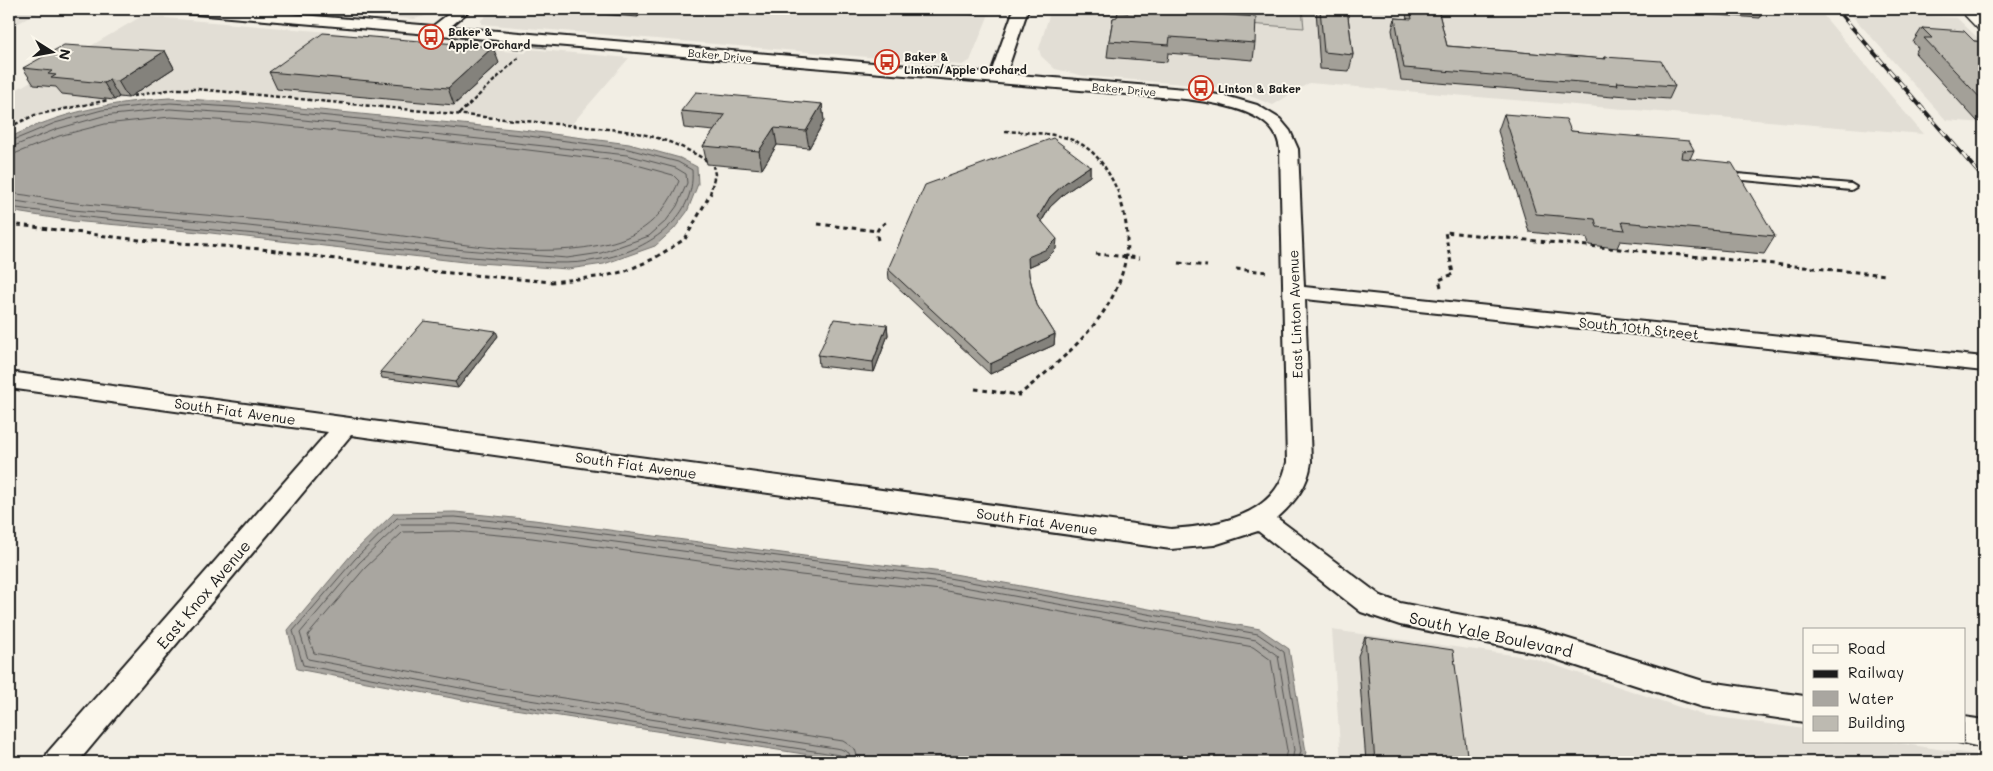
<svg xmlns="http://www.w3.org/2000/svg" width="1993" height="771" viewBox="0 0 1993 771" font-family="Mali,sans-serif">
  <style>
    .built { fill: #e2ded5 }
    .green { fill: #d2cfc6; stroke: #777671 }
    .water { fill: #a9a6a0; stroke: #716f6b }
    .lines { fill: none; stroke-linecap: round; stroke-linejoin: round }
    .shore { stroke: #545351; stroke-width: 1 }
    .service-casing { stroke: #1c1c1c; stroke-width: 4 }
    .minor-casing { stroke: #1c1c1c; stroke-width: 4 }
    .secondary-casing { stroke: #1c1c1c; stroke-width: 3 }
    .path-far1 { stroke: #1c1c1c; stroke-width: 2.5; stroke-dasharray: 4 2.5; stroke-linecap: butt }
    .path { stroke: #1c1c1c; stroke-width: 3; stroke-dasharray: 4.5 4; stroke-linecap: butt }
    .service { fill: #fbf7ec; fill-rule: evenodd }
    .minor { fill: #fbf7ec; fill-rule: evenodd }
    .secondary { fill: #fbf7ec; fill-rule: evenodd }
    .rail-casing { stroke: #1c1c1c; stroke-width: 4 }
    .rail { stroke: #fbf7ec; stroke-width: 2.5; stroke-dasharray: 8; stroke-linecap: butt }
    .wall { fill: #a3a098; stroke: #1c1c1c }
    .shaded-wall { fill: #84827c; stroke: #1c1c1c }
    .building { fill: #bdbab1; stroke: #1c1c1c }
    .labels { text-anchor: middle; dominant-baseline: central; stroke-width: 4; stroke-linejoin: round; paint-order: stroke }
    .far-poi-label { font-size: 11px; font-weight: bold; fill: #1c1c1c; stroke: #fbf7ec; text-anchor: start }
    .far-street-label { font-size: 11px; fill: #1c1c1c; stroke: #fbf7ec }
    .street-label { font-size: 14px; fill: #1c1c1c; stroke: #fbf7ec }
    .near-street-label { font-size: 16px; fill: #1c1c1c; stroke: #fbf7ec }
  </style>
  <rect width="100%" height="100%" fill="#f2eee4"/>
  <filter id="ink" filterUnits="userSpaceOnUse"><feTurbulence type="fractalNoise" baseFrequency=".02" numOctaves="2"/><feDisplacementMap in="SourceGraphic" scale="10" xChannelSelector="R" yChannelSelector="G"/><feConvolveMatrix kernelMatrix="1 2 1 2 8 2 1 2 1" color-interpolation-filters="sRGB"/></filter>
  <g filter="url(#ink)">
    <g class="built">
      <polygon points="9,9 45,9 9,28"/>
      <polygon points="296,9 435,9 425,16 414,19"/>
      <polygon points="494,9 991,9 970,61 962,65 481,24 481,20"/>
      <polygon points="1051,9 1818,9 1923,134 1309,83 1273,105 1242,93 1209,86 1084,76 1055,69 1041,56 1039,49"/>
      <polygon points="1847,10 1957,18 1984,44 1984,123 1946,120"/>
      <polygon points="142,16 341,33 338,35 525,53 529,49 629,58 572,124 183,87 32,115 9,124 9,94"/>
      <polygon points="1332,630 1533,658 1703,715 1804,729 1804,742 1892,742 1984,756 1984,762 1341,762"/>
    </g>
    <g class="green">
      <polygon points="1052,9 1302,9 1304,28 1051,10"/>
      <polygon points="464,39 543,46 546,48 528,46 524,50 459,44"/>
    </g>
    <g class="water">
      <path d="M 169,98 L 249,103 L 522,130 L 629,144 L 680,158 L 697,167 L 698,184 L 687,212 L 674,229 L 655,246 L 604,264 L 568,269 L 464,262 L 211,233 L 72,221 L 9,211 L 9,138 C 60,112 113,102 169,98 Z"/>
      <polygon points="455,512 534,520 804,556 943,572 1260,629 1289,649 1306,752 1303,762 855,762 495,706 297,669 288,630 351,555 394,513"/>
    </g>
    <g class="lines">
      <g class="shore">
        <path d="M 9,142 L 55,123 L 102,110 L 170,103 L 248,108 L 521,135 L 628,149 L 678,162 L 692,170 C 696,220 645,251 601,259 C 570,266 539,262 508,260 C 454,256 400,250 346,243 C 234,231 121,223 9,207"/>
        <polyline points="9,148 57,129 103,116 170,109 248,114 627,155 676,168 686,174 687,183 677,206 666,221 649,236 601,253 567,258 465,250 212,222 73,210 9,200"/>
        <path d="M 9,156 L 59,136 L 105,124 L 170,117 L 247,122 L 520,149 L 626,162 L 673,175 L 679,181 C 666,212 646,233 613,242 C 538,262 448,241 373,232 C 274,220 175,213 76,203 C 54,201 32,195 9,193"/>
        <polyline points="845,762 840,755 495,702 303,665 293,631 355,559 397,518 455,517 533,525 943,577 1258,634 1284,652 1301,751 1298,762"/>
        <polyline points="851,762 849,753 841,749 497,695 308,659 300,633 359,563 400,524 455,524 533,531 802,567 942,583 1256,640 1278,656 1294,750 1292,762"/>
        <polyline points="859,762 855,749 843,741 498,688 314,653 308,635 365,568 403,532 454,531 532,538 801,575 941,590 1253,647 1271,660 1287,750 1284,762"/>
      </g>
      <defs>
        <polygon id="service" points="1726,173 1851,184 1856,187 1851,190 1723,178 1722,176"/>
        <g id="minor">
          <path d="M 176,9 L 231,9 L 433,26 L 455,9 L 471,9 L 450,27 L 991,73 L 1014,9 L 1028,9 L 1006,74 L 1185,89 L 1229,97 L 1257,105 L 1280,119 L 1290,131 L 1298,149 L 1304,287 L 1984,357 L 1984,371 L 1305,299 L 1311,462 C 1308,486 1295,502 1277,518 L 1381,596 L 1400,603 L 1540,630 L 1703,681 L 1804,696 L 1804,722 L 1703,707 L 1540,654 L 1400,625 L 1361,612 L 1258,531 L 1214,545 L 1171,549 L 351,435 L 78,762 L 44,762 L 48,752 L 328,432 L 9,388 L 9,372 L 1171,529 C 1217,526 1277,516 1287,462 L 1280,149 C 1279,144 1278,138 1275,134 C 1261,109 1211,102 1185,99 L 183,13 Z"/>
          <polygon points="1964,717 1984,720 1984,748 1958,742 1964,742"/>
        </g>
        <polygon id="secondary" points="1959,9 1978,9 1984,15 1984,30 1978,29"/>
      </defs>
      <use href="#service" class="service-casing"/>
      <use href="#minor" class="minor-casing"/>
      <use href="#secondary" class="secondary-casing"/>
      <g class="path-far1">
        <path d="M 133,96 L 174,89 L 197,89 L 618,130 C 651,134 679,143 707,161"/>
        <polyline points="459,114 520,56"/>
        <polyline points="9,127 35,115 109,100"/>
        <path d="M 1005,131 C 1065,135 1092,132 1119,194"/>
        <polyline points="710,194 715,174 713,166"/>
      </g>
      <g class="path">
        <polyline points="9,224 139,240 261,249 427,271 552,282 605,276 626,271 653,259 685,239 711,193"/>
        <polyline points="818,224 877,231"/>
        <path d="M 878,240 C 875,230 878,228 886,222"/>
        <polyline points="1096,254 1140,258"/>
        <polyline points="1179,263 1207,266"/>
        <polyline points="1236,269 1268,272"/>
        <polyline points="1441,287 1439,280 1453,274 1445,232 1886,275"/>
        <path d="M 975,389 L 1019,395 C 1083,343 1152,285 1118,193"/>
      </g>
      <use href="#service" class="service"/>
      <use href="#minor" class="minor"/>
      <use href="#secondary" class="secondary"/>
      <defs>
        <polyline id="rail" points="1836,9 1984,179"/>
      </defs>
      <use href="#rail" class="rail-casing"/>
      <use href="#rail" class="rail"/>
    </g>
    <g class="wall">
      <polygon points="598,9 655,9 651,13 643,12 638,17 599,14"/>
      <polygon points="892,9 978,9 976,15"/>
      <polygon points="1316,9 1347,9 1353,55 1349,71 1320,69"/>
      <polygon points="1405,9 1438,9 1447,46 1604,59 1605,57 1675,86 1669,99 1614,95 1613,97 1401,80 1392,30 1395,18 1407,19"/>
      <polygon points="1630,9 1764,9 1760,18"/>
      <polygon points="1113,18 1255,43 1253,60 1168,53 1167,62 1107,57 1109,41"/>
      <polygon points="1922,28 1974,41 1984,42 1984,122 1977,121 1915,53 1918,48 1913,42"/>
      <polygon points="165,51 174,68 128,98 119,97 114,100 62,94 56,87 34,85 23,68"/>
      <polygon points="499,63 454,105 277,89 269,72"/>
      <polygon points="822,104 824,121 809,148 777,145 762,169 707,164 703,146 714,131 684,128 681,111"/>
      <polygon points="1504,114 1571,131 1694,150 1690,159 1775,236 1764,254 1620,241 1617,248 1589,245 1587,238 1529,232 1498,131"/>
      <polygon points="1090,166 1090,176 1065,193 1050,207 1042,221 1056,249 1046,259 1028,267 1029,275 1037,305 1055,334 1054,345 990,374 889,279 888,269"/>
      <polygon points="887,325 888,335 874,372 819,366 818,355"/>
      <polygon points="498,336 458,388 382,378 380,372"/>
      <polygon points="1365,637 1468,762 1366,762 1358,656"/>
    </g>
    <g class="shaded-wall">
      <polygon points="636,9 642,9 643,12 638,17"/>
      <polygon points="650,9 655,9 651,13"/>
      <polygon points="976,9 978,9 976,15"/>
      <polygon points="493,47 499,63 454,105 448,88"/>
      <polygon points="165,51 174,68 128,98 118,81"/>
      <polygon points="109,80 119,97 114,100 104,83"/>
      <polygon points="822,104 824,121 809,148 806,131"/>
      <polygon points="774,128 777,145 762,169 759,151"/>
      <polygon points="1090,166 1090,176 1065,193 1050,207 1038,227 1038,217 1050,197 1065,183"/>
      <polygon points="1057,239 1056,249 1046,259 1028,267 1028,257"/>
      <polygon points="887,325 888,335 874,372 873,362"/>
      <polygon points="496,331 498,336 458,388 455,382"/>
      <polygon points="1055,334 1054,345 990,374 990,364"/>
    </g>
    <g class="building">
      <polygon points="1129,9 1147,9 1256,17 1255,43 1170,37 1169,45 1109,41 1113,18 1117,17 1118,12 1128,13"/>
      <polygon points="1320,9 1347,9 1353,55 1324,52"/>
      <polygon points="1410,9 1438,9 1447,46 1606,59 1605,57 1661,61 1675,86 1617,82 1618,85 1404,68 1395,18 1412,19"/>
      <polygon points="1922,28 1964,31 1974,41 1984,42 1984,102 1924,38 1932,38"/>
      <polygon points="323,33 493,47 448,88 269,72"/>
      <polygon points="64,45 165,51 118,81 109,80 104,83 51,78 56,75 48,74 52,71 23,68"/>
      <polygon points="696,92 822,104 806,131 774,128 759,151 703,146 725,115 681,111"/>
      <polygon points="1504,114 1566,119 1571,131 1689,141 1694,150 1682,151 1681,158 1732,163 1775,236 1622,222 1625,230 1597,227 1595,219 1536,214"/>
      <polygon points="1053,138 1090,166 1065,183 1050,197 1038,217 1057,239 1047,249 1028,257 1029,275 1037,305 1055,334 990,364 888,269 925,185"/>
      <polygon points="834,319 887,325 873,362 818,355"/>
      <polygon points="424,321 496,331 455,382 380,372"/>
      <polygon points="1365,637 1453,650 1468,762 1375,762"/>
    </g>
  </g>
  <defs>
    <symbol id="bus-ring" viewBox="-11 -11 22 22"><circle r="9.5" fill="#fbf7ec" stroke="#c8321e" stroke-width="1.5"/><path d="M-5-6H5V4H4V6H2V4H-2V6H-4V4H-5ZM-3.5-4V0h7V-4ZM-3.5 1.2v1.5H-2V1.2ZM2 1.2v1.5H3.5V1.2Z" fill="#c8321e"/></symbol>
  </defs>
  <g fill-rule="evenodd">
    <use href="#bus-ring" x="417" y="23" width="28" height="28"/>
    <use href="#bus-ring" x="873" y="48" width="28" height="28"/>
    <use href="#bus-ring" x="1187" y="74" width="28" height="28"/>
  </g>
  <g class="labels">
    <g class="far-poi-label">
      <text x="448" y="31">Baker &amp;<tspan x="448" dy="13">Apple Orchard</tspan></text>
      <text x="904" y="56">Baker &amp;<tspan x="904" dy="13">Linton/Apple Orchard</tspan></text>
      <text x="1218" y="88">Linton &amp; Baker</text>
    </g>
    <g class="far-street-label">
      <text transform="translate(720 55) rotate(5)">Baker Drive</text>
      <text transform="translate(1124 89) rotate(5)">Baker Drive</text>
    </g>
    <g class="street-label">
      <text transform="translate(1295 314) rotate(-92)">East Linton Avenue</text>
      <text transform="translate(1639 328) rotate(6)">South 10th Street</text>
      <text transform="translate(235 411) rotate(8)">South Fiat Avenue</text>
      <text transform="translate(636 465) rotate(8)">South Fiat Avenue</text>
      <text transform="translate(1037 521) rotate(8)">South Fiat Avenue</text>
    </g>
    <g class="near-street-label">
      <text transform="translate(203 594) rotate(-50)">East Knox Avenue</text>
      <text transform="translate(1491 634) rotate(12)">South Yale Boulevard</text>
    </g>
  </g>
  <rect width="1993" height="771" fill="none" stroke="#fbf7ec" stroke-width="30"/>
  <rect x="15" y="15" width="1963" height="741" fill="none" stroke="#1c1c1c" stroke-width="2" filter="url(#ink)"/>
  <rect x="1803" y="628" width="162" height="115" fill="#fbf7ec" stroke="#a29f99"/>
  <rect x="1813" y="645" width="25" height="8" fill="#fbf7ec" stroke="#a29f99"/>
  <text x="1848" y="654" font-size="15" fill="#1c1c1c">Road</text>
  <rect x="1813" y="670" width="25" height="8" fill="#1c1c1c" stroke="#a29f99"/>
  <text x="1848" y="678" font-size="15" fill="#1c1c1c">Railway</text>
  <rect x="1813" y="691" width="25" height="15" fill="#a9a6a0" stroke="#a29f99"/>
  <text x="1848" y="704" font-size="15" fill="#1c1c1c">Water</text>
  <rect x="1813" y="716" width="25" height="15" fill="#bdbab1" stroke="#a29f99"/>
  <text x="1848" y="728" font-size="15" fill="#1c1c1c">Building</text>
  <g transform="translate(52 52) rotate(101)" stroke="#fbf7ec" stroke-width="4" paint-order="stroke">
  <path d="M0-4L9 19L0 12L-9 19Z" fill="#1c1c1c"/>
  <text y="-8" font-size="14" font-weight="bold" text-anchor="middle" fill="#1c1c1c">N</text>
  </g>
</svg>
